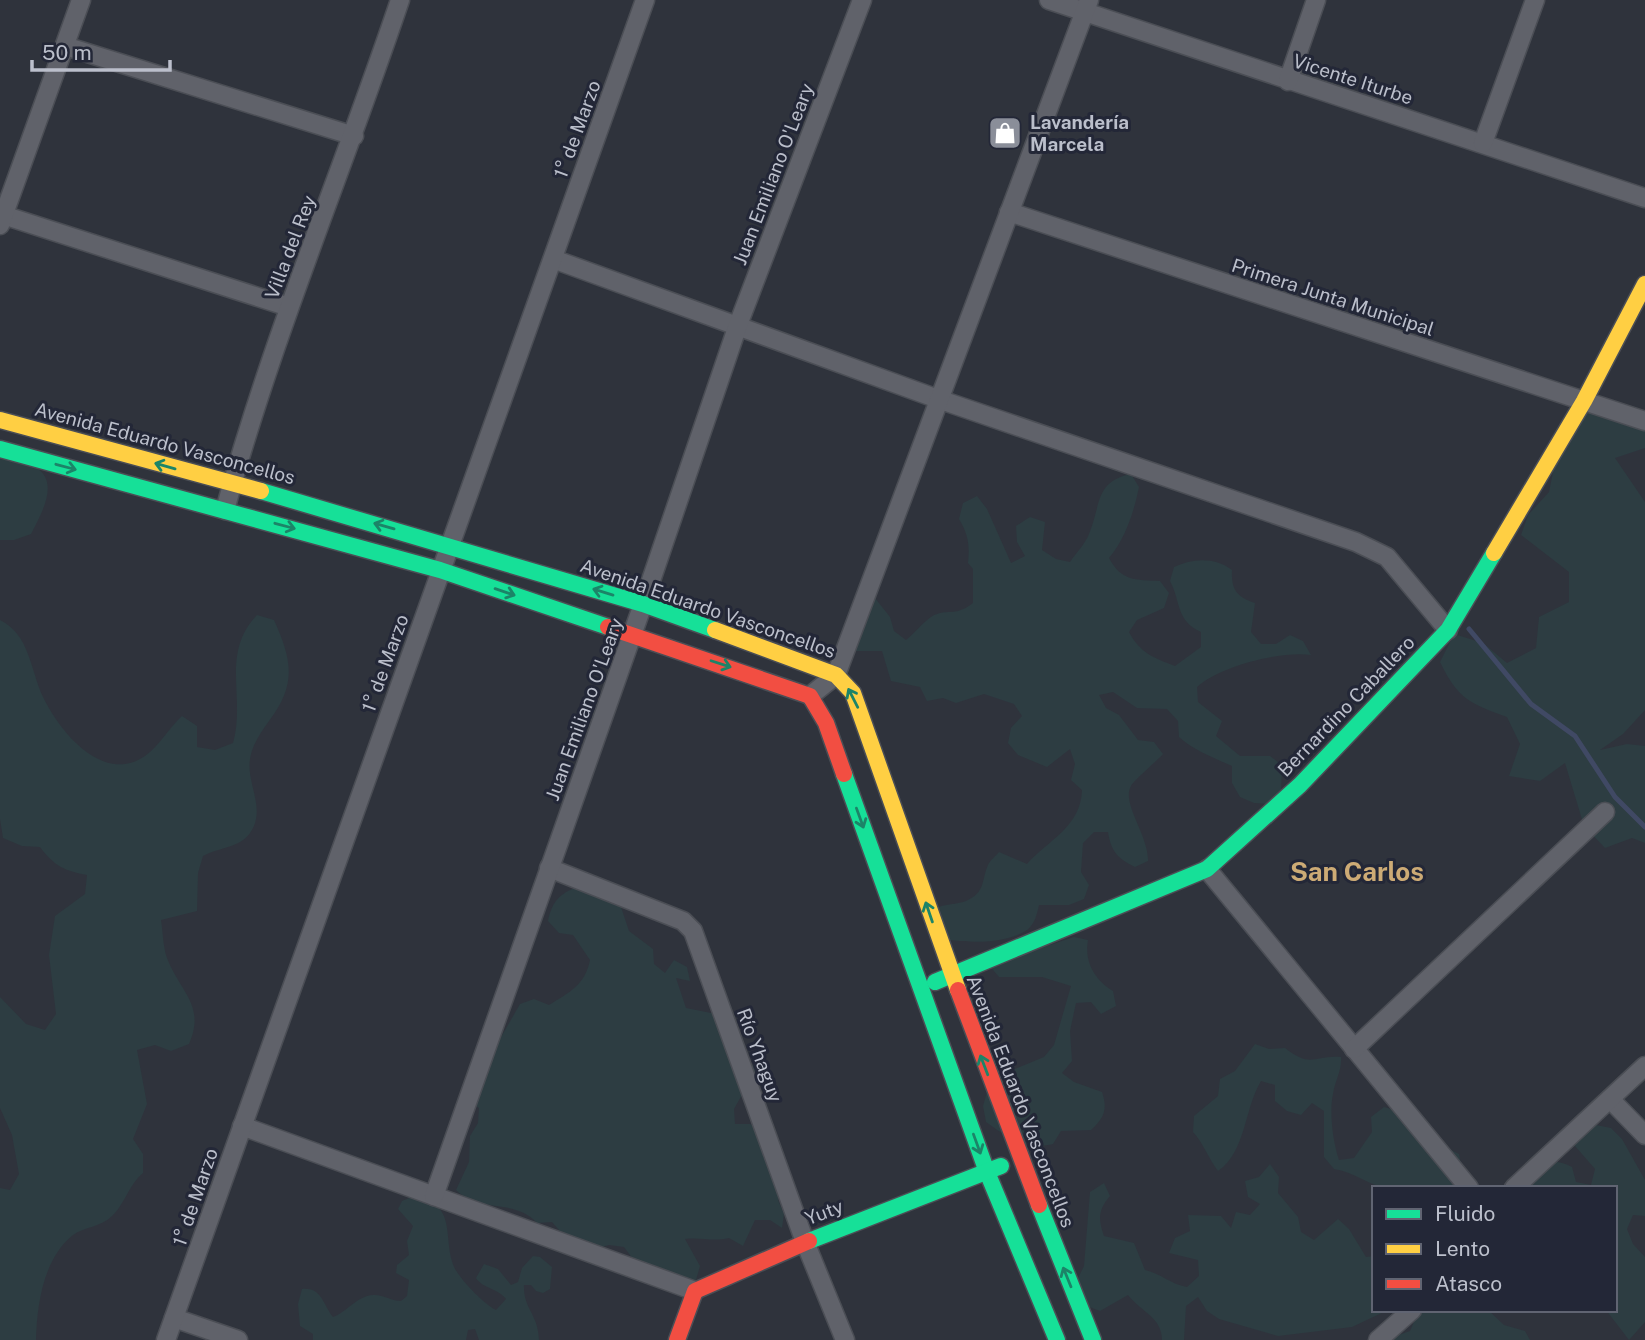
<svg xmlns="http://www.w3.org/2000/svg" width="1645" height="1340" viewBox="0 0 1645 1340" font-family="'Public Sans',sans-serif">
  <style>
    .green { fill: #2d3d42 }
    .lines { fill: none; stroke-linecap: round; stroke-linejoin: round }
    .stream { stroke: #404964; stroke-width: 5 }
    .street-casing { stroke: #4b4e55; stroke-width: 21 }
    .fast-casing { stroke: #4b4e55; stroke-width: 19 }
    .slow-casing { stroke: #4b4e55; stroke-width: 19 }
    .jam-casing { stroke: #4b4e55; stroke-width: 19 }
    .street { stroke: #60626a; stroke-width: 18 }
    .fast { stroke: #16e098; stroke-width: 16 }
    .slow { stroke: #ffcf43; stroke-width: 16 }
    .jam { stroke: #f24e42; stroke-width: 16 }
    .oneway { stroke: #1c8468 }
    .labels { text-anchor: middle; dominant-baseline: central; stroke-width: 6; stroke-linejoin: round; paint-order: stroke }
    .street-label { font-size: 19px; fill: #bbbfcb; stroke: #232737 }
    .poi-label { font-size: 19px; font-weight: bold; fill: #bbbfcb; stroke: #232737; text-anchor: start }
    .district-label { font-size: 26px; font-weight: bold; fill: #cdab75; stroke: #232737 }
  </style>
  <rect width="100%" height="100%" fill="#2f333c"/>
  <g class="green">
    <path d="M 1590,409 L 1645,421 L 1645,448 L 1615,458 L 1645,502 L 1645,710 L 1623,734 L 1600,750 L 1627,744 L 1645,746 L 1645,843 L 1632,838 L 1605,848 L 1584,826 L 1565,763 L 1540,781 L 1509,776 L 1520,744 L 1507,717 C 1469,703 1458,699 1440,662 L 1454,634 L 1483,643 L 1507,663 L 1536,648 L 1539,617 L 1569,602 L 1569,572 L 1521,535 L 1528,515 L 1549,492 L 1562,428 Z"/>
    <path d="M 0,459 C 10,461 24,461 33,466 C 62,480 41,514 31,534 L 14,540 L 0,540 Z"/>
    <path d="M 1131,474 L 1139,487 C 1134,511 1126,538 1109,558 C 1121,581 1135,580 1160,581 L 1169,593 L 1164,608 L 1137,620 L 1129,632 C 1140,653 1154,658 1175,666 L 1201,647 L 1201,632 C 1176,621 1181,602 1170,581 L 1174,567 C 1193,558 1215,557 1232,570 C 1231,590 1237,597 1255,603 L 1251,632 L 1261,644 L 1276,644 L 1290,635 L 1303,641 L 1311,655 C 1280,651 1220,666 1197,687 L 1198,702 L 1222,721 L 1216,736 L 1240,756 L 1270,756 L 1282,765 L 1281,793 L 1269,804 L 1254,803 L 1240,797 L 1232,783 L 1232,766 C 1214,758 1193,750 1179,737 L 1178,721 L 1167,709 L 1137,708 L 1113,692 L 1099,695 L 1106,708 L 1119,715 L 1138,740 L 1154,742 L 1163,754 C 1157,761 1134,780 1131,786 C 1121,803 1149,836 1148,861 L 1135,867 C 1117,858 1111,851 1108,832 L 1094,832 L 1083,843 L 1081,872 L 1089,885 L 1084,899 L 1069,905 L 1039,905 C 1037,914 1035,924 1027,930 C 1004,945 962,943 937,938 L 934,909 C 946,903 956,905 966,901 C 986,892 981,881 988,865 C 990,860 996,856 999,852 L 1027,864 C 1048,840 1081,827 1082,790 L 1071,780 L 1075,764 L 1070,749 L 1047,767 L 1018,755 L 1008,743 L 1011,728 L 1022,716 L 1014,704 L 984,694 L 956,703 L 943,698 L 927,701 L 920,687 L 891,681 L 882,651 L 853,651 L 871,593 L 890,617 L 894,631 L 906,640 C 915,633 922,623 931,617 C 947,607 954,618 973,603 L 973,569 L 968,563 C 970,545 968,534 959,519 L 963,503 L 977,496 L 987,509 L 1011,563 L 1025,556 L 1017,542 L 1016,526 L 1030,517 L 1045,522 L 1042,550 L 1056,559 L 1070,562 C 1076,553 1085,544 1089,534 C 1101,505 1095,481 1131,474 Z"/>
    <path d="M 257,615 L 274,620 C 292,660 297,684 269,721 C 261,732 252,745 250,759 C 246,784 267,809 250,833 C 239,848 220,847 203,856 L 198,873 L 197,911 L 161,920 C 163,932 163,947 167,958 C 180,992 206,1005 189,1044 L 171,1051 L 155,1045 L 137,1050 L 147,1104 L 133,1139 L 143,1154 L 143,1173 C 128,1186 125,1204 112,1216 C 101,1227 84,1227 73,1235 C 43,1259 37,1305 36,1340 L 0,1340 L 0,1188 L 10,1190 L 19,1174 L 12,1135 L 0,1108 L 0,997 L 26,1024 L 45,1030 L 56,1014 L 49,955 L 55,916 L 85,894 L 87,875 C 65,871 54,866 40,847 L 22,846 L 3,838 L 0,819 L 0,620 C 30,635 30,669 43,697 C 60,732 103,785 145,756 C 160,745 168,729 182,716 L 197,726 L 197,747 L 215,750 L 233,743 C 246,697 220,654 257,615 Z"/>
    <path d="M 577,887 L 620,904 L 629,931 L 653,949 L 654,964 L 665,973 L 674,960 L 687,967 L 690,981 L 676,978 L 686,1008 L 716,1014 L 756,1070 L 734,1109 L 735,1124 L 750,1124 L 766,1130 L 779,1172 L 778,1200 L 784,1214 L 782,1228 L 770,1220 L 755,1220 L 743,1246 L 729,1238 C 713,1242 701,1237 685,1239 L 700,1266 L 696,1280 L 683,1290 L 642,1271 L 624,1247 L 609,1245 L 579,1253 L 552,1222 L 537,1223 C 515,1198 480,1214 456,1190 L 469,1162 L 470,1136 L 478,1123 L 479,1108 L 466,1098 L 520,1004 L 534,999 L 549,1005 C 570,992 585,985 590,960 L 573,935 L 559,933 L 548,921 C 552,902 559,894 577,887 Z"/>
    <path d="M 1074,937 L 1088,940 C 1084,962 1095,980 1113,991 L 1116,1006 L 1101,1014 L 1091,1002 L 1076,1003 L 1070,1031 L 1072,1061 L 1062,1073 L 1074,1082 L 1102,1092 C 1108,1110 1104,1118 1091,1130 L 1061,1131 L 1053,1144 C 1027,1150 1006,1137 986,1122 L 983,1106 L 987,1092 L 1010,1071 L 1044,1057 L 1054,1045 L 1071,986 L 1042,977 L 999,977 L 989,965 Z"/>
    <path d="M 1255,1044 L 1269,1049 L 1285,1048 C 1312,1069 1313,1055 1341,1057 C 1342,1071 1335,1080 1333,1094 C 1329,1113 1333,1142 1339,1160 L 1354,1158 L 1372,1132 L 1371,1117 L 1384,1107 C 1413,1114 1432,1141 1459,1154 C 1462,1168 1462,1176 1454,1188 L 1387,1188 C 1368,1185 1354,1172 1334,1169 L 1324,1157 L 1324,1111 L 1312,1103 L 1301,1115 L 1287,1111 L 1275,1101 L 1275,1085 L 1261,1081 C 1244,1109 1246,1152 1218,1171 C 1208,1158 1204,1144 1193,1132 L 1194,1116 L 1218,1096 L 1220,1079 L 1235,1071 Z"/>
    <path d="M 1596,1125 L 1611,1128 L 1622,1139 L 1645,1180 L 1645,1216 L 1633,1215 L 1627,1229 L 1633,1244 L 1645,1257 L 1645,1322 L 1629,1340 L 1606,1310 L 1615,1310 L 1615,1188 L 1514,1188 C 1535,1170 1544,1153 1572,1167 L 1576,1182 L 1591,1185 L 1595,1169 L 1575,1146 L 1581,1131 Z"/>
    <path d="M 1270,1164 L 1279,1177 L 1278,1193 L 1298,1217 L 1301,1232 L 1314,1240 L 1338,1219 L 1349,1229 L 1366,1257 L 1374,1256 L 1374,1310 L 1388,1310 L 1352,1327 L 1278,1336 L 1219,1319 L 1207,1311 L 1198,1297 L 1186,1306 L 1184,1340 L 1162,1340 C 1162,1317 1141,1312 1128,1295 L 1100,1311 L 1087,1306 L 1077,1280 L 1084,1266 L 1090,1192 L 1104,1183 L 1110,1196 C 1098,1210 1098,1219 1104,1236 L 1134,1243 L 1145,1270 C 1162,1274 1170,1284 1187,1287 L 1199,1276 L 1198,1260 L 1169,1253 L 1175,1238 L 1190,1231 L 1188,1215 L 1221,1216 L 1231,1228 L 1236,1212 L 1250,1215 L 1260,1204 L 1248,1197 L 1245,1181 L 1259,1177 Z"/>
    <path d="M 409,1198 C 463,1199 439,1243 457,1272 C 464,1283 484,1304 496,1310 L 506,1299 C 498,1288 483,1289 476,1278 L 484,1264 L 498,1269 L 511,1285 L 518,1282 L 522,1268 L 533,1256 L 540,1257 L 552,1267 L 550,1289 L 543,1293 L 536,1291 L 531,1285 L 524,1285 C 523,1309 538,1313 539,1340 L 479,1340 L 475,1329 L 468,1330 L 466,1340 L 313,1340 L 313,1334 L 300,1326 L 298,1304 L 302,1289 C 322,1287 323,1305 333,1317 C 347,1312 357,1296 373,1295 C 382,1294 392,1301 401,1301 L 407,1296 L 409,1280 L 396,1273 L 397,1265 L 409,1255 L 407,1241 L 413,1226 L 398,1209 L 402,1201 Z"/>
    <polygon points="1419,1310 1488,1310 1504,1325 1525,1331 1530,1340 1384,1340 1410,1331"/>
  </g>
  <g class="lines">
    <polyline class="stream" points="1469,629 1531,704 1575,736 1615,797 1645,827"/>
    <defs>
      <g id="street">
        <polyline points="1049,0 1645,198"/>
        <polyline points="65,46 354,136"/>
        <polyline points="1288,81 1316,0"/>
        <polyline points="1483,143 1535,0"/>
        <polyline points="1009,212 1645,421"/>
        <polyline points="3,215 289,307"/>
        <polyline points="0,225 81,0"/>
        <polyline points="553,259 938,399 1356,542 1387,557 1448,630"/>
        <path d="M 225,510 C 272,337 343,170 400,0"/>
        <polyline points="810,696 836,675 1089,0"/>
        <polyline points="549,868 683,921 693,931 805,1242 845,1340"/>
        <polyline points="1207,869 1469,1188"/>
        <polyline points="1354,1049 1605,812"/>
        <polyline points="1610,1099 1645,1135"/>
        <polyline points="242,1126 695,1291"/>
        <polyline points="1514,1188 1645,1066"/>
        <polyline points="434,1196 643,604 738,325 862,0"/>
        <polyline points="174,1318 238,1340"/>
        <polyline points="166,1340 645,0"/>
        <polyline points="1378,1340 1412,1310"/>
      </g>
      <g id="fast">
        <polyline points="0,449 440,570 608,627"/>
        <polyline points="261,491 643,604 715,630"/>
        <polyline points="844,774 987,1172 1057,1340"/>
        <polyline points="935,982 1207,869 1300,785 1448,630 1494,553"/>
        <polyline points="1039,1205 1093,1340"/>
        <polyline points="809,1241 1001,1166"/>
      </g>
      <g id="slow">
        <polyline points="0,420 261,491"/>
        <polyline points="1494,553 1584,401 1645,284"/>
        <polyline points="715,630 836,675 853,693 958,990"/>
      </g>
      <g id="jam">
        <polyline points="608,627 810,696 826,723 844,774"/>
        <polyline points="958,990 1039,1205"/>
        <polyline points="677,1340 695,1291 809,1241"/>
      </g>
    </defs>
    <use href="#street" class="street-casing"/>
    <use href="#fast" class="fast-casing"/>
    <use href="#slow" class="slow-casing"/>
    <use href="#jam" class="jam-casing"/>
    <use href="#street" class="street"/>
    <use href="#fast" class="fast"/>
    <use href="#slow" class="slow"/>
    <use href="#jam" class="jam"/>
  </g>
  <defs><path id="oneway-shaft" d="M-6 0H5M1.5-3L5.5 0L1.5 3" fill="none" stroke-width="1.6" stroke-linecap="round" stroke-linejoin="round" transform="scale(1.75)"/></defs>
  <g class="oneway">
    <use href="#oneway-shaft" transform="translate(165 466) rotate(-164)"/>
    <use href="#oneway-shaft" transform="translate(66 467) rotate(15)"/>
    <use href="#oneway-shaft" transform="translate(285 526) rotate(15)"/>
    <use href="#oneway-shaft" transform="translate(384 526) rotate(-164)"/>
    <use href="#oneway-shaft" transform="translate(505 592) rotate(19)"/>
    <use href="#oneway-shaft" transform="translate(603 592) rotate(-163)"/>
    <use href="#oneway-shaft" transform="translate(721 664) rotate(18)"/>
    <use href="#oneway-shaft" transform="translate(853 698) rotate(-117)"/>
    <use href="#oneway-shaft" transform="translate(860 818) rotate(70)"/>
    <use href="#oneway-shaft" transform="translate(929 912) rotate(-109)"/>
    <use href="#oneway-shaft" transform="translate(984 1065) rotate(-111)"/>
    <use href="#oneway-shaft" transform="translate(977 1144) rotate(70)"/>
    <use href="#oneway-shaft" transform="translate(1067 1277) rotate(-112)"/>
  </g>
  <defs>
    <symbol id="shop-square" viewBox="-11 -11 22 22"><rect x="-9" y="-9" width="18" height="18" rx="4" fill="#8a8e99" stroke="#232737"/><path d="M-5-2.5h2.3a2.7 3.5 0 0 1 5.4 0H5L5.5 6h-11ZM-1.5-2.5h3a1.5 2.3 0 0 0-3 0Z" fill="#fff"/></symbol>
  </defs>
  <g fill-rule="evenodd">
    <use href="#shop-square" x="986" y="114" width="38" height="38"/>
  </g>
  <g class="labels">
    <g class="street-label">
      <text transform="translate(1353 79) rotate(18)">Vicente Iturbe</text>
      <text transform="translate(577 129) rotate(-70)">1° de Marzo</text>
      <text transform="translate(773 174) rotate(-69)">Juan Emiliano O'Leary</text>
      <text transform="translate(290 247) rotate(-69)">Villa del Rey</text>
      <text transform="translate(1333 297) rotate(18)">Primera Junta Municipal</text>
      <text transform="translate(165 443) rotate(15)">Avenida Eduardo Vasconcellos</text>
      <text transform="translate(708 608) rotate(19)">Avenida Eduardo Vasconcellos</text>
      <text transform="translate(385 663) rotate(-70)">1° de Marzo</text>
      <text transform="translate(1346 706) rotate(-46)">Bernardino Caballero</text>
      <text transform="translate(584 709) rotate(-70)">Juan Emiliano O'Leary</text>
      <text transform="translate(760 1055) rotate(70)">Río Yhaguy</text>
      <text transform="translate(1021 1101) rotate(69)">Avenida Eduardo Vasconcellos</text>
      <text transform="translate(195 1197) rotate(-71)">1° de Marzo</text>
      <text transform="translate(824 1212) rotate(-21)">Yuty</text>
    </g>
    <g class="poi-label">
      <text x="1030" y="122">Lavandería<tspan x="1030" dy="22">Marcela</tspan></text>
    </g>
    <g class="district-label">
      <text x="1357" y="871">San Carlos</text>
    </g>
  </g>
  <rect x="1372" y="1186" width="245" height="126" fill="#232737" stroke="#606472" stroke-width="2"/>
  <rect x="1386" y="1209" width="35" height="10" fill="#16e098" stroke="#606472" stroke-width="2"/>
  <text x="1435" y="1221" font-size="21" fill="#bbbfcb">Fluido</text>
  <rect x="1386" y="1244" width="35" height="10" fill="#ffcf43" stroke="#606472" stroke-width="2"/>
  <text x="1435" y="1256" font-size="21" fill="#bbbfcb">Lento</text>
  <rect x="1386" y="1279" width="35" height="10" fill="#f24e42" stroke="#606472" stroke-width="2"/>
  <text x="1435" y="1291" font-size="21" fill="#bbbfcb">Atasco</text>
  <path d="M32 60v10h138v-10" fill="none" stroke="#bbbfcb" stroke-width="3.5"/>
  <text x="42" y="60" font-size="21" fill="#bbbfcb" stroke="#232737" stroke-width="5" paint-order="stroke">50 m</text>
</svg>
